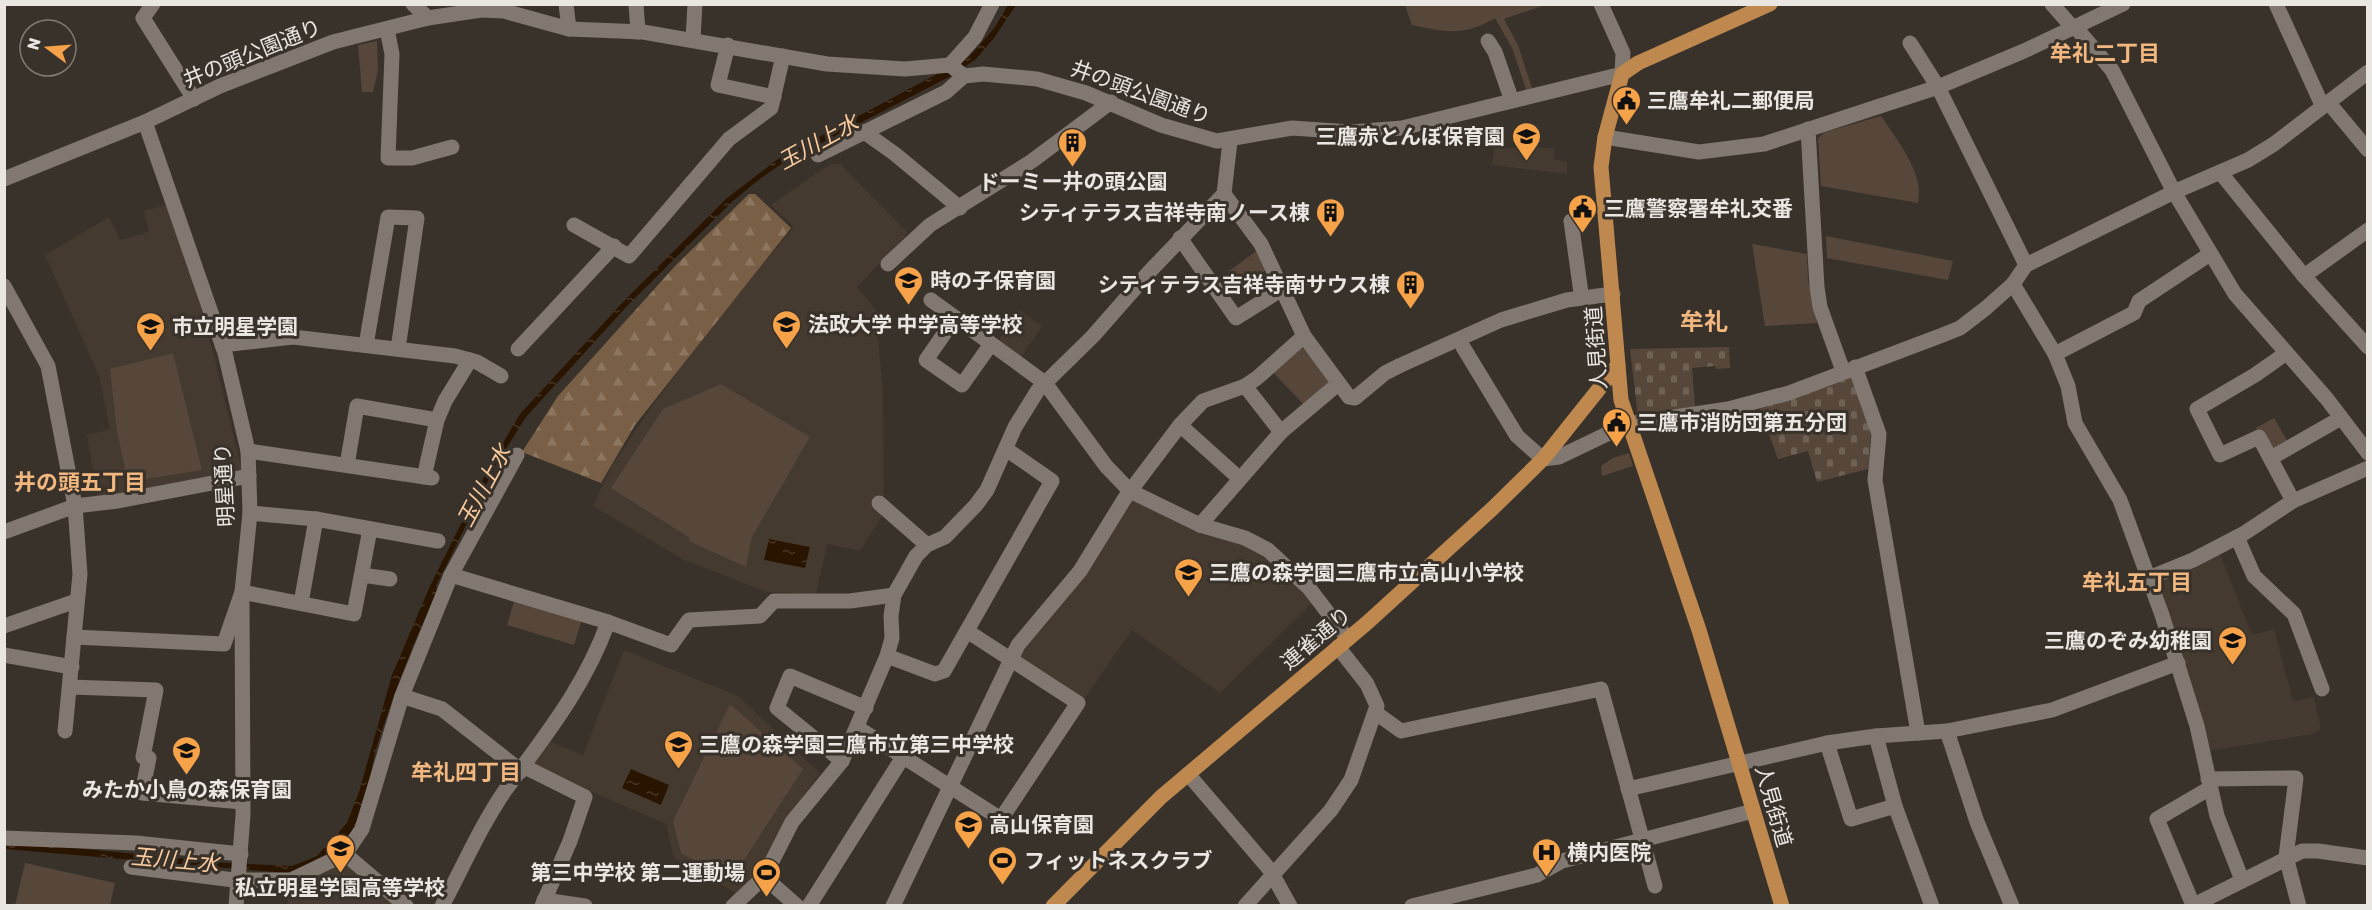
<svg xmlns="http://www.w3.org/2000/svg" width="2372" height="910" viewBox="0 0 2372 910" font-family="Rubik,'Noto Sans JP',sans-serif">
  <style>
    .built { fill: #453a2f }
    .forest { fill: url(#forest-firs) }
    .cemetery { fill: url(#cemetery-stones) }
    .green { fill: #56473a }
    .water { fill: url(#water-ripples) }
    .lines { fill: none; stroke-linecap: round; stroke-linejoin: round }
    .minor { stroke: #817871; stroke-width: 15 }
    .major { stroke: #be884e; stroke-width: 15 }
    .labels { text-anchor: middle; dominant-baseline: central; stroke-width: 6; stroke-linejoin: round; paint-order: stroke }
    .street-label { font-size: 21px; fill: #eae6e1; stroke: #39322b }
    .poi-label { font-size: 21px; font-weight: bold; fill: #eae6e1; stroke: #39322b; text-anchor: start }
    .neighbourhood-label { font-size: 22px; font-weight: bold; fill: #f2b77f; stroke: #39322b }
    .water-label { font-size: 22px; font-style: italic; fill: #fccc9f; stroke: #39322b }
    .quarter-label { font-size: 24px; font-weight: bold; fill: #f2b77f; stroke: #39322b }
  </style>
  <defs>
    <pattern id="forest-firs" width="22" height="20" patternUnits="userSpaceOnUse" patternTransform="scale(1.5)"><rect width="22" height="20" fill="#795f46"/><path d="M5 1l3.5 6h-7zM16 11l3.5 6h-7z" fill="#8c7660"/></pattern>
    <pattern id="cemetery-stones" width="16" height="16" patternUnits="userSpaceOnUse" patternTransform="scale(1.5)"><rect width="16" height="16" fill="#56473a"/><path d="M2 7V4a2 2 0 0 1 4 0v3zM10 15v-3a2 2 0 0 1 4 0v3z" fill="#6e6256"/></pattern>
    <pattern id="water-ripples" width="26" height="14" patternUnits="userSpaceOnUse" patternTransform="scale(1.5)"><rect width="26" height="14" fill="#291400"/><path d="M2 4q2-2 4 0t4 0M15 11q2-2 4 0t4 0" fill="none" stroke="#483625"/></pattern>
  </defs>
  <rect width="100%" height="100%" fill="#39322b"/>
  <g class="built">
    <polygon points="1494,148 1554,148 1554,159 1567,162 1567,174 1492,165"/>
    <polygon points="830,164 840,164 908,233 857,287 875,309 883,391 884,513 860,551 827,544 816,594 767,592 684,560 593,506 612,466 650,409 726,308 794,227 771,205"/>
    <polygon points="168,204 179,233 207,328 242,470 98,500 87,435 110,429 99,376 45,255 109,217 120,240 149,232 144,211"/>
    <polygon points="1019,310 1042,326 1019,360 996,344"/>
    <polygon points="1131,499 1263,551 1315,600 1220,693 1132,630 1083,701 1019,656"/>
    <polygon points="2220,554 2252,635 2274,629 2293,701 2314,697 2321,729 2312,734 2209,751 2157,583 2160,579"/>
    <polygon points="624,650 738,696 820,773 786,819 763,869 736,893 674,858 666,824 532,766 548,741 583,755"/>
    <polygon points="343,860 401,905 288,905 287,885"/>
  </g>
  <polygon class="forest" points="749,194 755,194 791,228 635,425 601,483 522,452 558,396 676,265"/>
  <g class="cemetery">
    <polygon points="1729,347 1730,368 1716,369 1715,366 1692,368 1695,407 1638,417 1630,349"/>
    <polygon points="1850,376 1871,431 1868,469 1817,482 1808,451 1778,459 1760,409"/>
  </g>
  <g class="green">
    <path d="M 1405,5 L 1545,5 L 1504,19 L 1518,45 L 1533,91 L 1527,92 L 1512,48 L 1495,18 C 1463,37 1446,32 1412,25 Z"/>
    <polygon points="377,41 378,70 373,92 362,92 358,45"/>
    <path d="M 1881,116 C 1897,140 1925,174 1918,203 L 1821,186 L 1818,138 L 1825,132 Z"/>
    <polygon points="1826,236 1953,261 1948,280 1827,258"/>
    <polygon points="1752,244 1807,254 1808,281 1817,323 1765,326"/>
    <polygon points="1258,250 1267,269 1239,289 1228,272"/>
    <polygon points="1298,347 1303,348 1331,382 1306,407 1273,372"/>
    <polygon points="173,353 202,470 128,482 117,432 110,369"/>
    <polygon points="721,384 810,437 752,537 746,567 689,541 690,538 611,488 663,409"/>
    <polygon points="2274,418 2289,444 2271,455 2256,428"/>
    <polygon points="1629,453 1633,466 1602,476 1601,466 1613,458"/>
    <polygon points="516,595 583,616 574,645 507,625"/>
    <polygon points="730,704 803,769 731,880 681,853 673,821"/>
    <polygon points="25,863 115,883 110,905 15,905"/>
  </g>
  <g class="water">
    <path d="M 1008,5 L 1016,5 L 994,38 L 976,59 L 949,77 L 783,163 L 761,178 L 733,201 L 628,305 L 526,417 L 497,463 L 436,586 L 437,593 C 413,642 395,691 378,742 C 368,773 371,812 349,838 C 333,856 308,868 286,873 L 5,849 L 4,842 L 24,843 L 227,863 L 292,866 L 317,856 L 347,823 L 359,792 L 392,675 L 430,586 L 491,463 L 520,414 L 624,301 L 727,198 L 778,159 L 969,57 L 995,27 Z"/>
    <polygon points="769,539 810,547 805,568 764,560"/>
    <polygon points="631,769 669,785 661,805 622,788"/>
  </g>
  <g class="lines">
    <g class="minor">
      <polyline points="153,4 143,18 194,99"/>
      <polyline points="413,4 428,18"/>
      <polyline points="566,4 569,29"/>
      <polyline points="636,4 638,32"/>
      <polyline points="2052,4 2073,28"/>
      <polyline points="2276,4 2322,105"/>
      <polyline points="2076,28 2112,70 2174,192 2235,294 2327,399 2368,453"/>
      <polyline points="387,29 392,54 388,158 412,158 452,147"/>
      <polyline points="693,39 695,4"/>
      <polyline points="1488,41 1495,52 1512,101"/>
      <polyline points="1910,43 1938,87 2026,265"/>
      <polyline points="728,45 718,85 774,97"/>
      <polyline points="950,65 975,37 992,4"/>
      <polyline points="2328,102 2368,150"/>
      <polyline points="145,122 225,353 248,451 250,513 242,592 243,815 236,906"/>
      <polyline points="1808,129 1817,287 1820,307 1843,371"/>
      <polyline points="864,132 895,154 960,208"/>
      <polyline points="1605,137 1699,152 1764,144 1938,87 2024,51 2123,4"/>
      <polyline points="1230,141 1224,194 1261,244 1304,336"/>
      <polyline points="818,155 946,92 964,76"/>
      <polyline points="2220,172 2304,276 2368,347"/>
      <polyline points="4,179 145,122 220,86 333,42 428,18 481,10 504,11 569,29 643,32 827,64 905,69 950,65 964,76 983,74 1037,79 1086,93 1161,125 1217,141 1292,128 1351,132 1402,128 1622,74 1623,53 1601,4"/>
      <polyline points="1571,221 1581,293"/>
      <polyline points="574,225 629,256 729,139 771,108 783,56"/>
      <polyline points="1180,238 1236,318 1282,289"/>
      <polyline points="888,264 930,225 1032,161 1111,102"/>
      <polyline points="2304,276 2368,230"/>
      <polyline points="2013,284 2055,354 2068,386 2075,423 2120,500 2162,615 2197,726 2217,816 2242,880"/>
      <polyline points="4,286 48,366 75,506 80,574 65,731"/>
      <polyline points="931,300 1045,383 1106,466 1130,491 1200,525 1245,538 1268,550 1309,588 1348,639"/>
      <polyline points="955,318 926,360 962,385 991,344"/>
      <polyline points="222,345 293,337 455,356 477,362 501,376"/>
      <polyline points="366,345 388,217 417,218 398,349"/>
      <polyline points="1463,347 1517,436 1543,459 1559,457 1628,424 1728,409 1789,393 1940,336 1960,328 1986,308 2013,284 2026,265 2174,192 2248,160 2274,144 2368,72"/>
      <polyline points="518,349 614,246"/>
      <polyline points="2055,354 2134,313 2139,301 2210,254"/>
      <polyline points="2285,354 2255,375 2197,409 2220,455 2259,437 2293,501"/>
      <polyline points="1855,367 1879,434 1875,480 1918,733"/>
      <polyline points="1245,386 1281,432"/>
      <polyline points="1180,425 1240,479"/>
      <polyline points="248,451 432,478"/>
      <polyline points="2271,458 2341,418"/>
      <polyline points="347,465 357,406 437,420"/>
      <polyline points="424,477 437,420 445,401 470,360"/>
      <polyline points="879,503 927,545"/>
      <polyline points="250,513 316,519 438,541"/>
      <polyline points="1200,525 1281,432 1338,384"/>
      <polyline points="4,532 75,506 118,501 249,476"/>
      <polyline points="2237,537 2254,576 2294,614 2322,689"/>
      <polyline points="362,575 390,579"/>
      <polyline points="451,575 608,622 671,645 689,620 760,616 774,601 850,601 894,595"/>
      <polyline points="2149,578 2193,560 2243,534 2293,501 2368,468"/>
      <polyline points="301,603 316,519"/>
      <polyline points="4,626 76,601"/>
      <polyline points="74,637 224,644 242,592 354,614 370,529"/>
      <polyline points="4,655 72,667"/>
      <polyline points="887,656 892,638 891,616 894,595 916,556 927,545 945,537 976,505 987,490 1015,427 1038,390 1093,336 1151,270 1224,194"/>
      <polyline points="70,687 156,690 143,757 149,758 142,793 242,802"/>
      <polyline points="402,696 442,709 521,771"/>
      <polyline points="1376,713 1401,731 1601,689 1655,886"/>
      <polyline points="858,728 1001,819 1078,703 967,631"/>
      <polyline points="1947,731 1977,822 2012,906"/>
      <polyline points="1876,736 1895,806 1932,906"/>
      <polyline points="1827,743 1851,819 1895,806"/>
      <polyline points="842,761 777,708 790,676 866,708"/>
      <polyline points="525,767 585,797 570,841 542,906"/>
      <polyline points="1188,774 1270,870 1290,906"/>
      <polyline points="2208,779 2296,778 2286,857 2299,906"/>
      <polyline points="1628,789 1827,743 1876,736 1947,731 2052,710 2178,663"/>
      <polyline points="4,838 136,843 241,854"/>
      <polyline points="345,854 406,906"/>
      <polyline points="131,867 234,880 291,880 345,854 362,829 402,696 451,575 517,455"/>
      <polyline points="764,877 797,906"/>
      <polyline points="544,900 585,906"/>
      <polyline points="2193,905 2157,819 2210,788"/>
      <path d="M 442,906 C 463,867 481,825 506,789 C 545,736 586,685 608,622"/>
      <polyline points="733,906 764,877 792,822 842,761 887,656 935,674 944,671 1052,481 1006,449"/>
      <polyline points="809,906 903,757"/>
      <polyline points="893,906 1018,645 1080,571 1125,498 1180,425 1203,401 1245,386 1257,378 1304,336 1349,397 1355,398 1385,373 1401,365 1501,320 1567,300 1613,294"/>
      <polyline points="1245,906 1331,810 1351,780 1377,706 1367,684 1338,647"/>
      <polyline points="1412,906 1537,875 1562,861 1753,811"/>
      <polyline points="2192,906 2302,851 2318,851 2368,858"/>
    </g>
    <g class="major">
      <polyline points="1770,4 1638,63 1622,74 1605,137 1601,167 1621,400 1699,630 1782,906"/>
      <polyline points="1053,906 1161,797 1368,622 1492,509 1543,459 1618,365"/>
    </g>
  </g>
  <defs>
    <symbol id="civic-pin" viewBox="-11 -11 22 30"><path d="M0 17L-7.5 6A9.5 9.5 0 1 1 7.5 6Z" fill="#f6a248" stroke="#39322b"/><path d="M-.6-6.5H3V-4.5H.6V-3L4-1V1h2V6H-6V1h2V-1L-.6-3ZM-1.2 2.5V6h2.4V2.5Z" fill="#111"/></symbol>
    <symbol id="school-pin" viewBox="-11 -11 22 30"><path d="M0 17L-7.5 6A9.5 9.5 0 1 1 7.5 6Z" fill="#f6a248" stroke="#39322b"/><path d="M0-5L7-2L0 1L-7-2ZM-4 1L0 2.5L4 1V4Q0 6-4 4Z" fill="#111"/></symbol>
    <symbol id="building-pin" viewBox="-11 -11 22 30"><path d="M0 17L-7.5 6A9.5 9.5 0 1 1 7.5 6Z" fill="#f6a248" stroke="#39322b"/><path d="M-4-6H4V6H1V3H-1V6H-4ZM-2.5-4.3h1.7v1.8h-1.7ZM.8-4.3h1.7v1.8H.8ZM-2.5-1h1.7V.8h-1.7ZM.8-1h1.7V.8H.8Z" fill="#111"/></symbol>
    <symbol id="hospital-pin" viewBox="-11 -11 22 30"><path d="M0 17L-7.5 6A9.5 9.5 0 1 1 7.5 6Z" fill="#f6a248" stroke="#39322b"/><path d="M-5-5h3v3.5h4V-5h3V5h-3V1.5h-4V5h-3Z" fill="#111"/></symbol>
    <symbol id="stadium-pin" viewBox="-11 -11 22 30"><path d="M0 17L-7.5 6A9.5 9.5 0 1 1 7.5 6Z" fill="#f6a248" stroke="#39322b"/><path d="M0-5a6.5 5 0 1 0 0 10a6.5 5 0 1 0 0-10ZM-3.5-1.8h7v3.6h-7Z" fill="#111"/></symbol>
  </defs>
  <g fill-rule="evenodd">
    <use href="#civic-pin" x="1610" y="84" width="33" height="45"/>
    <use href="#school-pin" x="1510" y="120" width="33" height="45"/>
    <use href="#building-pin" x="1056" y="126" width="33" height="45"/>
    <use href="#civic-pin" x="1566" y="192" width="33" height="45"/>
    <use href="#building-pin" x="1314" y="196" width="33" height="45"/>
    <use href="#school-pin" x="892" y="264" width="33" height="45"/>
    <use href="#building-pin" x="1394" y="268" width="33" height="45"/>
    <use href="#school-pin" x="770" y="308" width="33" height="45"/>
    <use href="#school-pin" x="134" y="310" width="33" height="45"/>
    <use href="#civic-pin" x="1600" y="406" width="33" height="45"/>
    <use href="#school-pin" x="1172" y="556" width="33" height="45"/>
    <use href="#school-pin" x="2216" y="624" width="33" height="45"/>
    <use href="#school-pin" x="662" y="728" width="33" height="45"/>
    <use href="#school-pin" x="170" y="734" width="33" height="45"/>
    <use href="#school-pin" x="952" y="808" width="33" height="45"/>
    <use href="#school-pin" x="324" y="832" width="33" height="45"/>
    <use href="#hospital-pin" x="1530" y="836" width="33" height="45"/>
    <use href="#stadium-pin" x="986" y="844" width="33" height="45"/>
    <use href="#stadium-pin" x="750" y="856" width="33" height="45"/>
  </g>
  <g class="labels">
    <g class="street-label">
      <text transform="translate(252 53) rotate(-22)">井の頭公園通り</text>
      <text transform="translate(1141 92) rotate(20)">井の頭公園通り</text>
      <text transform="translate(1596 348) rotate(-94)">人見街道</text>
      <text transform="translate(224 485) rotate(-93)">明星通り</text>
      <text transform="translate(1316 638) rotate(-40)">連雀通り</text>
      <text transform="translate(1774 806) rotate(74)">人見街道</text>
    </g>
    <g class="poi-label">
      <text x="1647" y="100">三鷹牟礼二郵便局</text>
      <text x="1505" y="136" text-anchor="end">三鷹赤とんぼ保育園</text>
      <text x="1073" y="181" text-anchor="middle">ドーミー井の頭公園</text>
      <text x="1604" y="208">三鷹警察署牟礼交番</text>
      <text x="1310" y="212" text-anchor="end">シティテラス吉祥寺南ノース棟</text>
      <text x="930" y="280">時の子保育園</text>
      <text x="1390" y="284" text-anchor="end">シティテラス吉祥寺南サウス棟</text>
      <text x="808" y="324">法政大学 中学高等学校</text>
      <text x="172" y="326">市立明星学園</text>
      <text x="1637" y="422">三鷹市消防団第五分団</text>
      <text x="1209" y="572">三鷹の森学園三鷹市立高山小学校</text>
      <text x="2212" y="640" text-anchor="end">三鷹のぞみ幼稚園</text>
      <text x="699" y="744">三鷹の森学園三鷹市立第三中学校</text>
      <text x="187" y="789" text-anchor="middle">みたか小鳥の森保育園</text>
      <text x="989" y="824">高山保育園</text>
      <text x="1567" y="852">横内医院</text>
      <text x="1024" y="860">フィットネスクラブ</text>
      <text x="745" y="872" text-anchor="end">第三中学校 第二運動場</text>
      <text x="340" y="887" text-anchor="middle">私立明星学園高等学校</text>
    </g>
    <g class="neighbourhood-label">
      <text x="2105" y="53">牟礼二丁目</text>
      <text x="80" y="482">井の頭五丁目</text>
      <text x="2137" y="582">牟礼五丁目</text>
      <text x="466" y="772">牟礼四丁目</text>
    </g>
    <g class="water-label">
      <text transform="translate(818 142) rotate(-29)">玉川上水</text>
      <text transform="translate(484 486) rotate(-62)">玉川上水</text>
      <text transform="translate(175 860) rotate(5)">玉川上水</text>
    </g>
    <g class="quarter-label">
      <text x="1704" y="322">牟礼</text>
    </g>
  </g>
  <rect width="2372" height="910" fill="none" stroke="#eae6e1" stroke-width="12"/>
  <g transform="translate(48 48) rotate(286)"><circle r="28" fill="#39322b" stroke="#807a74" stroke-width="1.5"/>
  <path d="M0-4.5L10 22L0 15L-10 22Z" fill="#f6a248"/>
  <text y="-9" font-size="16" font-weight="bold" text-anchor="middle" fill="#eae6e1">N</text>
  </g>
</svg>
